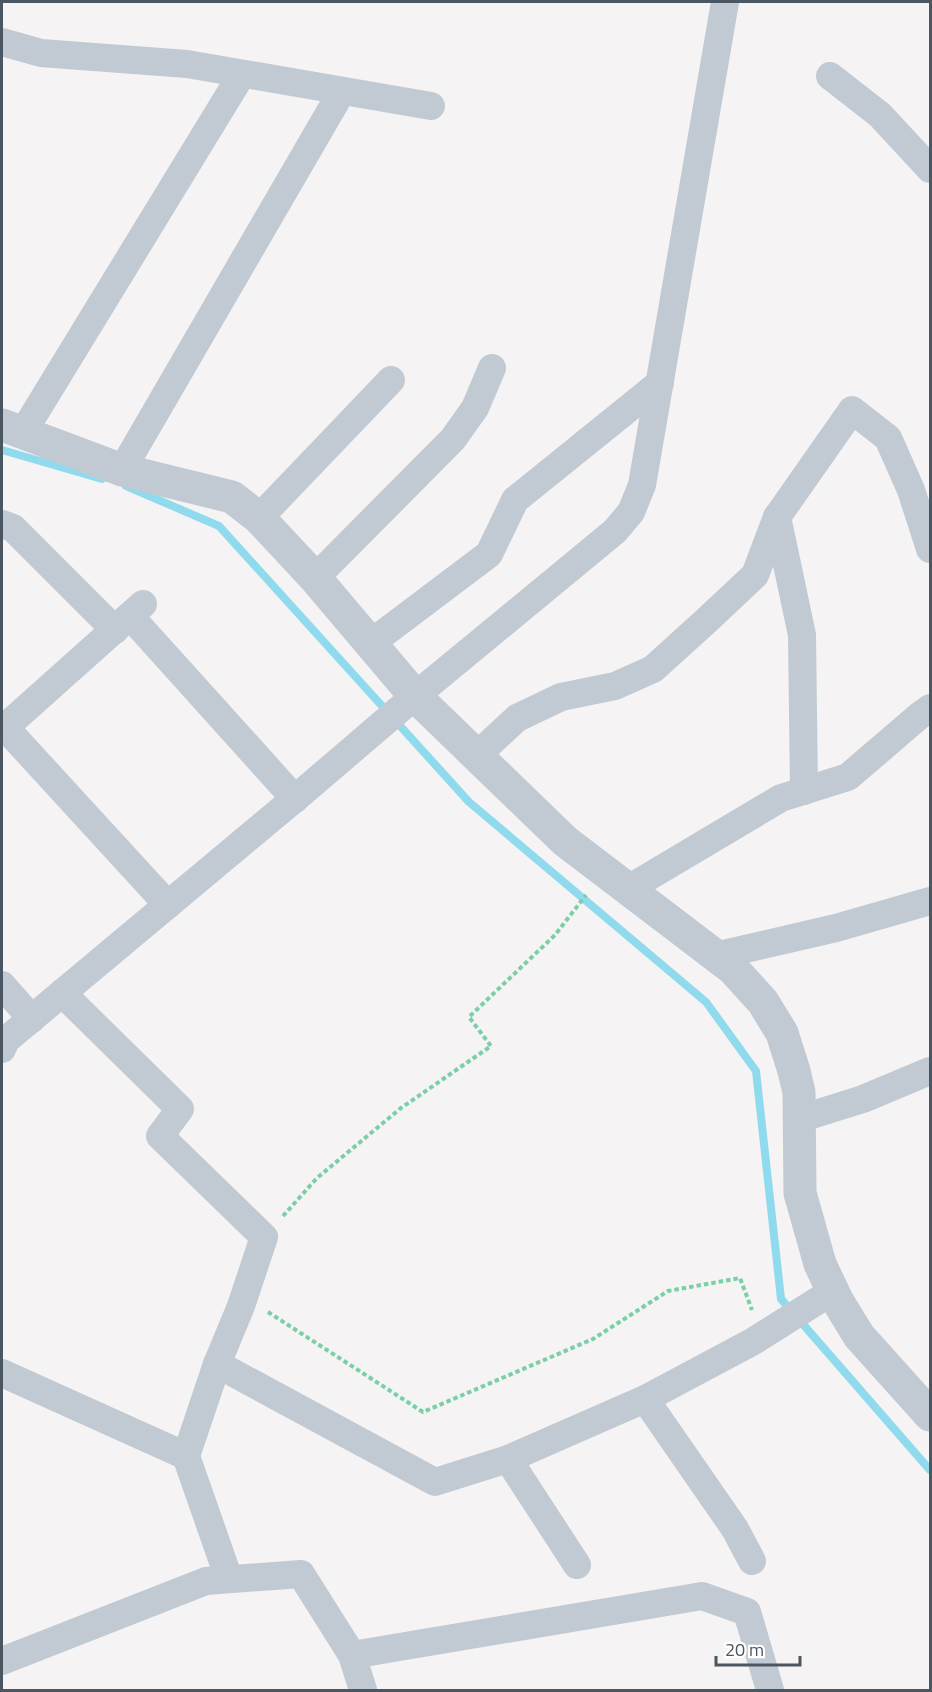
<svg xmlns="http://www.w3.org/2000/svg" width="932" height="1692" viewBox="0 0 932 1692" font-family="'Titillium Web',sans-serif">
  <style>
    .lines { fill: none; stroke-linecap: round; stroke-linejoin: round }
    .stream { stroke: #90daee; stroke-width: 8 }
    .path { stroke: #7ad0a6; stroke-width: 4; stroke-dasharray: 4.5 3; stroke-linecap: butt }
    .minor { stroke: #c1cad2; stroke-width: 28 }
    .tertiary { stroke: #c1cad2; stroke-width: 33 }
  </style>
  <rect width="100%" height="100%" fill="#f5f3f3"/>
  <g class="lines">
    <g class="stream">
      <polyline points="2,450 102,479"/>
      <polyline points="126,486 219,526 469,802 706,1002 756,1071 781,1299 930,1470"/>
    </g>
    <g class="path">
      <polyline points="283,1216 317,1178 401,1108 491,1046 469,1017 555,935 586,895"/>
      <polyline points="268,1312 423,1412 593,1339 668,1291 740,1278 752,1310"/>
    </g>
    <g class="minor">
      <polyline points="2,42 41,53 187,64 431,106"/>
      <polyline points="830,76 880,115 930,169"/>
      <polyline points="22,434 242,74"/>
      <polyline points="122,470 342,91"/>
      <polyline points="777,517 802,635 804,791"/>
      <polyline points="259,518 391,380"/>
      <polyline points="2,524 13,528 115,630"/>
      <polyline points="315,578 453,439 475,408 492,368"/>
      <polyline points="130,616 295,799"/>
      <polyline points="371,643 489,554 515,500 660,383"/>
      <polyline points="2,724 168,905"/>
      <polyline points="2,730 143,604"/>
      <polyline points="476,756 517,718 561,697 615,686 653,669 706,621 755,575 777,517 852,410 888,438 911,490 930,549"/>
      <polyline points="628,889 781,798 848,777 919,716 930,708"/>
      <polyline points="715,956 836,928 930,901"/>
      <polyline points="2,985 32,1019"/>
      <polyline points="62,993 180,1109 160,1136 264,1237 241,1306 217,1364 186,1456"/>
      <polyline points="2,1049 6,1040 304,791 415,696 615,531 631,512 642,485 725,2"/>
      <polyline points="799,1119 863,1099 930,1071"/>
      <polyline points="217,1364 435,1482 508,1459 645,1399 752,1342 833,1291"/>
      <polyline points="2,1373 186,1456 229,1579"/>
      <polyline points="645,1399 735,1529 752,1561"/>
      <polyline points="508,1459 577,1565"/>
      <polyline points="352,1655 702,1596 747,1612 770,1690"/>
      <polyline points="2,1661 206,1581 301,1574 352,1655 363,1690"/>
    </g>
    <polyline class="tertiary" points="2,425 122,470 232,497 259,518 315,578 415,696 565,841 733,969 763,1002 782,1033 794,1071 799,1092 800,1193 820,1264 837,1300 859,1336 930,1415"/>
  </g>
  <rect width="932" height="1692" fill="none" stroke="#4a5661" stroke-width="6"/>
  <path d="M716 1656v9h84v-9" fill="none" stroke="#4a5661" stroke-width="3"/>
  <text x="725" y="1656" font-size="18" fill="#4a5661" stroke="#ffffff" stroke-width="4.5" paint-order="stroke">20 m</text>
</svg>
